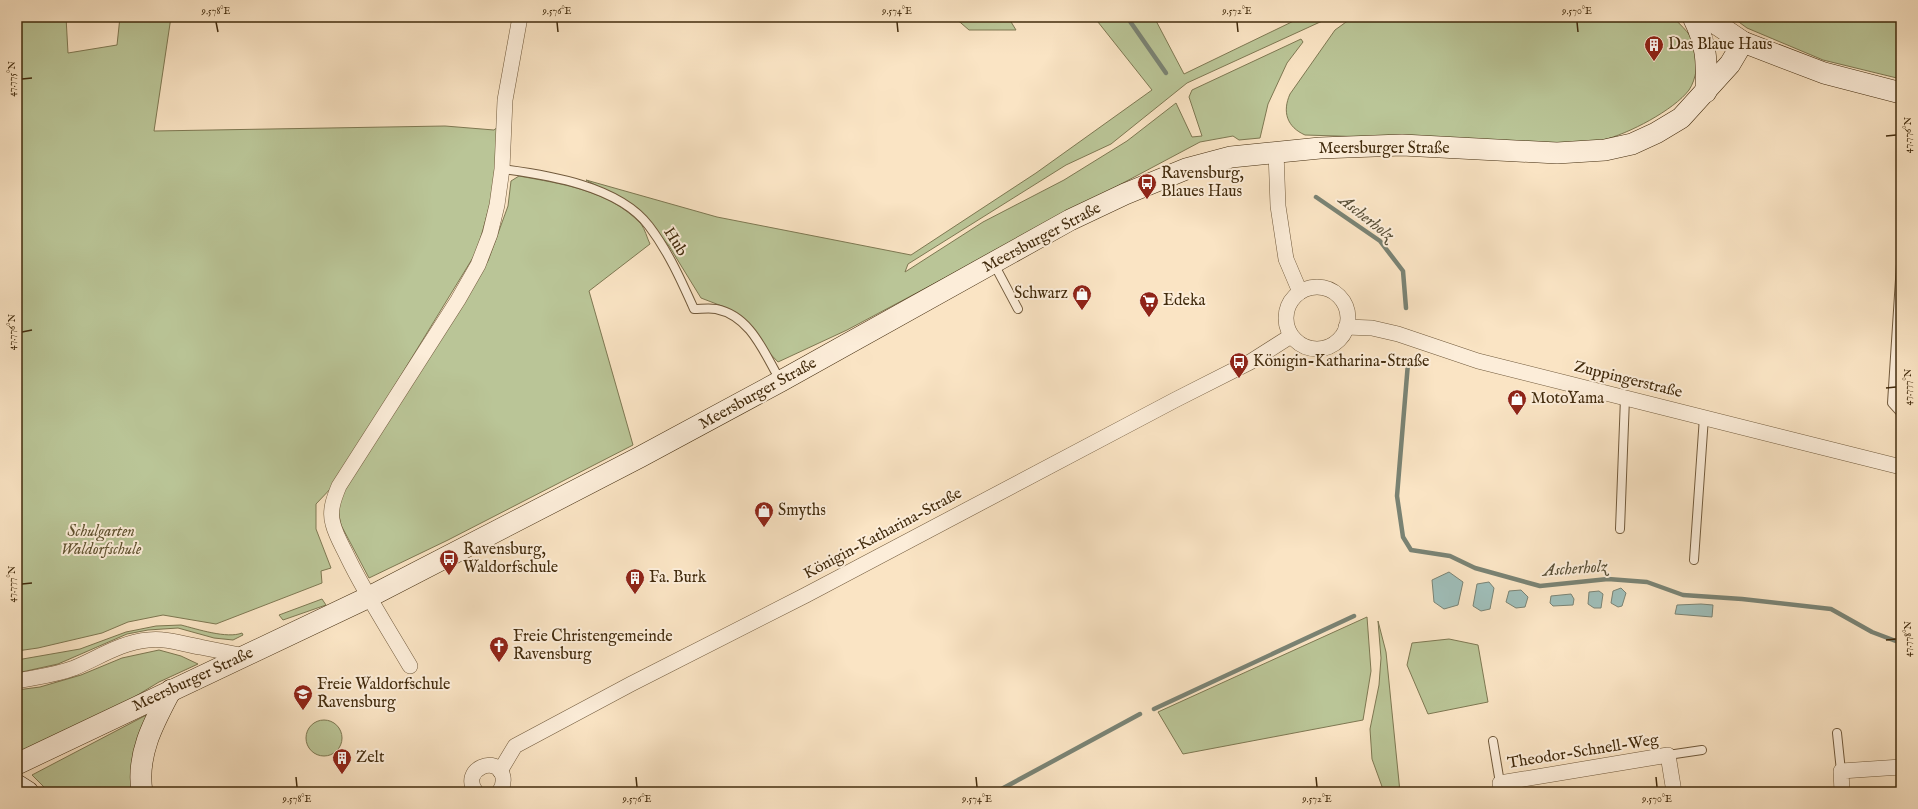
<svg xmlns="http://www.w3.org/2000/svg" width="1918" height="809" viewBox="0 0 1918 809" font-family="'IM FELL English',serif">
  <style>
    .green { fill: #bac597; stroke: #7e7852 }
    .water { fill: #9fbeb9; stroke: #7a8374 }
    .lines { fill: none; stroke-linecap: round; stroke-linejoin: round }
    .stream { stroke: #7a8374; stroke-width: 4.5 }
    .lane-casing { stroke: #70593b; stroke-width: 10 }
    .street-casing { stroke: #70593b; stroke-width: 16 }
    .secondary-casing { stroke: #422b0d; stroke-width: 22 }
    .lane { stroke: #fcedd9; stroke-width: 8 }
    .street { stroke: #fcedd9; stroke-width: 15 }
    .secondary { stroke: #fcedd9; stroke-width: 21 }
    .ticks { fill: none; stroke: #422b0d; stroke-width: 1.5 }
    .labels { text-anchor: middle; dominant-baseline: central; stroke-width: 4; stroke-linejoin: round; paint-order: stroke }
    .poi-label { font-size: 16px; fill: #422b0d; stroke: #fcedd9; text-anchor: start }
    .street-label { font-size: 16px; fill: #422b0d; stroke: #fcedd9 }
    .park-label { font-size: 16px; font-style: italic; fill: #605230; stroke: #fcedd9 }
    .water-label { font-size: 17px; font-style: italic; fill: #595038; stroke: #fcedd9 }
    .neatline { fill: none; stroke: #422b0d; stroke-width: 1.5 }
    .ticks-label { font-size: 10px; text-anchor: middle; fill: #422b0d }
  </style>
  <rect width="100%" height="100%" fill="#fae4c4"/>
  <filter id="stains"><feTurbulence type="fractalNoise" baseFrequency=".005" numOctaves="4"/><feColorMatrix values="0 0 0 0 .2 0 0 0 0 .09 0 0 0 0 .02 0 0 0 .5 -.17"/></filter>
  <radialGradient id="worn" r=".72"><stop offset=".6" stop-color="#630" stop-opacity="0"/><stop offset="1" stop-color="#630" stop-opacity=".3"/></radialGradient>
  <g class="green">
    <polygon points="17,17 66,17 68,53 117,45 120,17 171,17 154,131 445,126 494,130 499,126 496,170 490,204 477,251 334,485 316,504 316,529 331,568 321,571 322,583 216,624 163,615 128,622 102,633 38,648 17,651"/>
    <polygon points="954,17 1008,17 1016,30 969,30"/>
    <polygon points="1094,17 1154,17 1184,74 1302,17 1331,17 1187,83 1111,144 1066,165 908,264 905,272 983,222 1064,180 1127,141 1176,103 1192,137 1202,136 1189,97 1192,90 1301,39 1303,42 1287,63 1268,104 1260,138 1239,140 1233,136 1200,142 847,330 778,362 727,308 701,298 669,246 639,209 586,180 717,217 911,255 1036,173 1152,90"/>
    <path d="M 1353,17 L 1673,17 C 1681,26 1694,36 1696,49 C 1699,60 1696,80 1689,90 C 1674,110 1628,134 1603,140 C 1590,144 1574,142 1561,143 L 1305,135 C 1287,127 1282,112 1290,94 L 1335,30 Z"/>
    <polygon points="1732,17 1901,17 1901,79 1823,60 1747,28"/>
    <path d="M 519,176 C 562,184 609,190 641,224 C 645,229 647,238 650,244 L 589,291 L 633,445 L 448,540 L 369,578 L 341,525 L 337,505 L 346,482 L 488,261 L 508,206 L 511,181 Z"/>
    <polygon points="322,599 326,605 283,620 279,615"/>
    <polygon points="1367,617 1371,671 1363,720 1183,754 1158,712"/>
    <polygon points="1378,621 1386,652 1400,792 1384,792 1372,759 1370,729 1379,685 1381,658"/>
    <path d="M 181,625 C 197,629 227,639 242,633 L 243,635 L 233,640 L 214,638 L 178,628 L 148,630 L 127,634 L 58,664 L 17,673 L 17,660 L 80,649 L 126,632 L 156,626 Z"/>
    <polygon points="1449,639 1478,645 1488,702 1428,714 1407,665 1412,643"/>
    <polygon points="159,650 181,656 198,664 159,682 49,749 17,755 17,690 40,687 81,675 122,658"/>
    <polygon points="156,710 135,792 49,792 32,775"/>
    <circle cx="324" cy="738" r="18"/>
  </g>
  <g class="water">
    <polygon points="1449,572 1463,582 1458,605 1444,609 1434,602 1432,580"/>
    <polygon points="1489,582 1494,588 1490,609 1481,611 1473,606 1477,584"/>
    <polygon points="1621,588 1626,593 1622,606 1618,607 1611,603 1613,591"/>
    <polygon points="1521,590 1528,597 1525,607 1516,608 1506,602 1509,591"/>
    <polygon points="1599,591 1603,594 1601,608 1594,608 1588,604 1589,592"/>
    <polygon points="1571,594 1574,599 1573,605 1553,606 1550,603 1551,596"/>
    <polygon points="1701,604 1713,605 1712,617 1675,614 1677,605"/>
  </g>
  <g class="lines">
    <g class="stream">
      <polyline points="1127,17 1166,73"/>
      <polyline points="1316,197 1380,241 1403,271 1406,308"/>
      <polyline points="1408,363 1397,496 1403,537 1411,550 1450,556 1475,568 1540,586 1608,579 1647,582 1683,595 1742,599 1831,609 1872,632 1901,643"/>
      <polyline points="1154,709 1354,616"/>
      <polyline points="996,792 1140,714"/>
    </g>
    <defs>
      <g id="lane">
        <path d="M 502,169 C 548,175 619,186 649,226 C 668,251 681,280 694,309 C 701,309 709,308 716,309 C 751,316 764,353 780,380"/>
        <polyline points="994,264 1018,309"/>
        <polyline points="1901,264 1892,403 1901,413"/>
        <polyline points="1620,529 1625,398"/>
        <polyline points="1694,560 1704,417"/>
        <polyline points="1837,733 1841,771"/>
        <polyline points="1493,741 1500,783"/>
        <polyline points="1668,755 1702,750"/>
      </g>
      <g id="street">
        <polyline points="1276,152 1278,206 1286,259 1300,292"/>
        <circle cx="1317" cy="318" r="31"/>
        <polyline points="1346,327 1372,328 1398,334 1478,361 1901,467"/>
        <path d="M 410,666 C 389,630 366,595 348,558 C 343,547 336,536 333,524 C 329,511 334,498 339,486 L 458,300 L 478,265 L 490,234 L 497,205 L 502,169 L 505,100 L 520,17"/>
        <path d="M 17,681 C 36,677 56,675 74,668 C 98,658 122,642 148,640 C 167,638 182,644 200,647 C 215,650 230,653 245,656"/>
        <polyline points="500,771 515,746 631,684 806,595 1175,400 1250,362 1291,336"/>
        <path d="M 476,792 C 459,770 498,753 503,777 C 504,783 502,788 499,792"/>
        <polyline points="1502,792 1500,783 1668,755 1674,792"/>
        <polyline points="1842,792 1841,771 1901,767"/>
      </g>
      <g id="secondary">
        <path d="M 1693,17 C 1707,45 1707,61 1706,92"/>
        <polyline points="1706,17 1743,42 1824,73 1901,93"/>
        <polyline points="17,764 369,597 640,457 781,381 1070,220 1125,194 1186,169 1231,157 1320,148 1402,145 1557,153 1605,150 1632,144 1656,133 1681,118 1730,64 1743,42"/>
        <polyline points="17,785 28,792"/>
        <path d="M 142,792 C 136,754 154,722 171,690"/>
      </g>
    </defs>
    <use href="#lane" class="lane-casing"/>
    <use href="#street" class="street-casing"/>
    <use href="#secondary" class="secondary-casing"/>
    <use href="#lane" class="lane"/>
    <use href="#street" class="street"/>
    <use href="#secondary" class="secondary"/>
  </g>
  <path class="ticks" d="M 216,22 L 218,32M 557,22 L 558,32M 897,22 L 898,32M 1237,22 L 1238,32M 1577,22 L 1578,32M 22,79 L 32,78M 1886,136 L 1896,135M 22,332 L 32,330M 1886,388 L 1896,387M 22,584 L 32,583M 1886,640 L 1896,639M 296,777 L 297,787M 636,777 L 637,787M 976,777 L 977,787M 1316,777 L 1317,787M 1656,777 L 1657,787"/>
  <defs>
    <symbol id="building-pin" viewBox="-11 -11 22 30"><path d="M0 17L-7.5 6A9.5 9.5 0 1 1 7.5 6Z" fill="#8f2418" stroke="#fcedd9"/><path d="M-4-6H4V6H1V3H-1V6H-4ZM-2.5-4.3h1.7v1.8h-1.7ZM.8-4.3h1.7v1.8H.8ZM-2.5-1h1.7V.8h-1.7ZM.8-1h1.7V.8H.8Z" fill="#fff"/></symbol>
    <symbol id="bus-pin" viewBox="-11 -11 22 30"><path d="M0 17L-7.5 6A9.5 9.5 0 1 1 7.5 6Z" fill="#8f2418" stroke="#fcedd9"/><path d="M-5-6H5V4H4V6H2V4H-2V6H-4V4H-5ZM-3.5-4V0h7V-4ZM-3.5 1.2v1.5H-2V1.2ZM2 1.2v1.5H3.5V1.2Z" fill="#fff"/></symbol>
    <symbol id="shop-pin" viewBox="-11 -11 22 30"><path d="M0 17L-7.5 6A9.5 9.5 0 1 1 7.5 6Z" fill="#8f2418" stroke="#fcedd9"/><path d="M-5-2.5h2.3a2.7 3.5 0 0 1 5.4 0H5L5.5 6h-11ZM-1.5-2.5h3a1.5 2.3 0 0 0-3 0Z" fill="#fff"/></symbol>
    <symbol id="supermarket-pin" viewBox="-11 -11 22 30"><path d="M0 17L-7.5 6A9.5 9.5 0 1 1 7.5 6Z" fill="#8f2418" stroke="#fcedd9"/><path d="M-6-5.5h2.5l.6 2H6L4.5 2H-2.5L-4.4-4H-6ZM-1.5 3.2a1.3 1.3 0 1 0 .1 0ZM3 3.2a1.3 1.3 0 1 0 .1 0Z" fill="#fff"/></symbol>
    <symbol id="church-pin" viewBox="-11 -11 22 30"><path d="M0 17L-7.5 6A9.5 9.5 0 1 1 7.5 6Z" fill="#8f2418" stroke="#fcedd9"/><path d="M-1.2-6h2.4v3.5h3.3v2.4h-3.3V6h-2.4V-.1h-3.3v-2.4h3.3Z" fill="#fff"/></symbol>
    <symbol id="school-pin" viewBox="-11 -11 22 30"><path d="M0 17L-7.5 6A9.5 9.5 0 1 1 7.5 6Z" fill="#8f2418" stroke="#fcedd9"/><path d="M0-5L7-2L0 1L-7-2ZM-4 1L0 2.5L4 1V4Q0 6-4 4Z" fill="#fff"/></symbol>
  </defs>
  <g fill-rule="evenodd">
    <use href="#building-pin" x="1643" y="34" width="22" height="30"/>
    <use href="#bus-pin" x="1136" y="172" width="22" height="30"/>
    <use href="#shop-pin" x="1071" y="283" width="22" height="30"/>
    <use href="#supermarket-pin" x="1138" y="290" width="22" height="30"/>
    <use href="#bus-pin" x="1228" y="351" width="22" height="30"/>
    <use href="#shop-pin" x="1506" y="388" width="22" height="30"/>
    <use href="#shop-pin" x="753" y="500" width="22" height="30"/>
    <use href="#bus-pin" x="438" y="548" width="22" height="30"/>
    <use href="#building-pin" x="624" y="567" width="22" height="30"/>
    <use href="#church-pin" x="488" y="635" width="22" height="30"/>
    <use href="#school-pin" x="292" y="683" width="22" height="30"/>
    <use href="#building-pin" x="331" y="747" width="22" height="30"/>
  </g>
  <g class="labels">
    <g class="poi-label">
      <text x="1668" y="45">Das Blaue Haus</text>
      <text x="1161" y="174">Ravensburg,<tspan x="1161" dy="18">Blaues Haus</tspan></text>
      <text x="1068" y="294" text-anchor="end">Schwarz</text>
      <text x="1163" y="301">Edeka</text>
      <text x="1253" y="362">Königin-Katharina-Straße</text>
      <text x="1531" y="399">MotoYama</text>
      <text x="778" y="511">Smyths</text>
      <text x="463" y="550">Ravensburg,<tspan x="463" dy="18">Waldorfschule</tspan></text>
      <text x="649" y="578">Fa. Burk</text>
      <text x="513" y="637">Freie Christengemeinde<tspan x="513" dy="18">Ravensburg</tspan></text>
      <text x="317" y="685">Freie Waldorfschule<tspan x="317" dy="18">Ravensburg</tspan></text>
      <text x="356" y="758">Zelt</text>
    </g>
    <g class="street-label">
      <text x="1384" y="149">Meersburger Straße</text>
      <text transform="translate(1042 238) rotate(-28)">Meersburger Straße</text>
      <text transform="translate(675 242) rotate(58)">Hub</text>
      <text transform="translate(1628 380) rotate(14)">Zuppingerstraße</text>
      <text transform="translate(758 394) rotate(-29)">Meersburger Straße</text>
      <text transform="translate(883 534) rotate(-28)">Königin-Katharina-Straße</text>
      <text transform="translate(193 680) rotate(-25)">Meersburger Straße</text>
      <text transform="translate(1583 752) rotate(-9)">Theodor-Schnell-Weg</text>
    </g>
    <g class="park-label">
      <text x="101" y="532">Schulgarten<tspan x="101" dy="18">Waldorfschule</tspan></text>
    </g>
    <g class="water-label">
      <text transform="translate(1366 218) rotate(38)">Ascherholz</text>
      <text transform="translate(1575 569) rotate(-4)">Ascherholz</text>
    </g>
  </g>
  <rect width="1918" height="809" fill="none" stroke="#fae4c4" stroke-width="44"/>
  <rect x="22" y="22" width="1874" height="765" class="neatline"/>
  <g class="ticks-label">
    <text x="216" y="14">9.578°E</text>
    <text x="557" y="14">9.576°E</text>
    <text x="897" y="14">9.574°E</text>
    <text x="1237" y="14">9.572°E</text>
    <text x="1577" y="14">9.570°E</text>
    <text transform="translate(11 79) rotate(-90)" y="4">47.775°N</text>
    <text transform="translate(1907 135) rotate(-90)" y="4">47.776°N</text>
    <text transform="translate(11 332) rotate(-90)" y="4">47.776°N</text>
    <text transform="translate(1907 387) rotate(-90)" y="4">47.777°N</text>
    <text transform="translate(11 584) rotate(-90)" y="4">47.777°N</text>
    <text transform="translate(1907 639) rotate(-90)" y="4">47.778°N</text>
    <text x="297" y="802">9.578°E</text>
    <text x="637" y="802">9.576°E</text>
    <text x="977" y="802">9.574°E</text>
    <text x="1317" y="802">9.572°E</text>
    <text x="1657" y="802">9.570°E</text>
  </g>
  <rect width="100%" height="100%" filter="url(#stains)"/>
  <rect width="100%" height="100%" fill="url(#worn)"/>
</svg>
